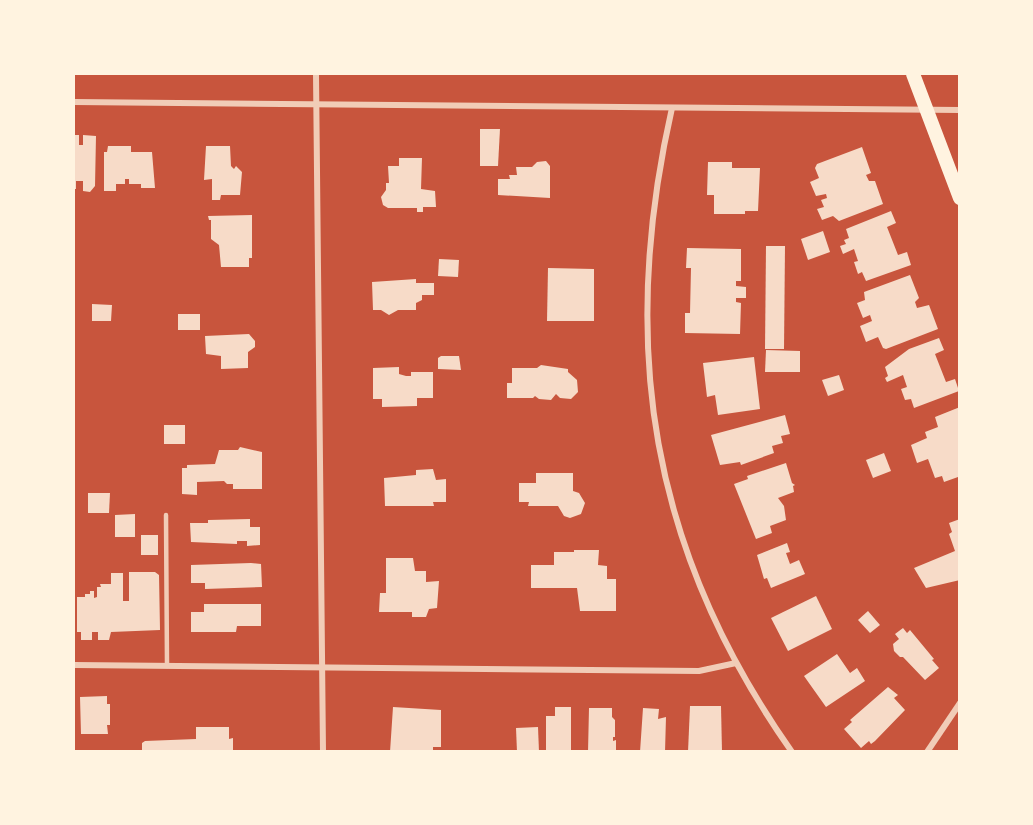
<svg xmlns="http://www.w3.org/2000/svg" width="1033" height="825" viewBox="0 0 1033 825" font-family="'Golos Text',sans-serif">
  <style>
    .building { fill: #f7dbc8 }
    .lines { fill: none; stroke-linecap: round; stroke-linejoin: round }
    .service { stroke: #f1ccb7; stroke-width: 4.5 }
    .minor { stroke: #f1ccb7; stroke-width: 6 }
    .primary { stroke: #fff3e0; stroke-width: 14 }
  </style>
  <rect width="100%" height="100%" fill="#c8553d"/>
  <g class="building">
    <polygon points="480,129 500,129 498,166 480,166"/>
    <polygon points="74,135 79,135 79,145 83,145 83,135 96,136 95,186 90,192 83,191 83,181 76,181 76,189 74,189"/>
    <polygon points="108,146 131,146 131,152 152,152 155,188 141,188 141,184 129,184 129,179 125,179 125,184 116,184 116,191 104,191 104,152 107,152"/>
    <polygon points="206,146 230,146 231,166 234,169 236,166 242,172 240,195 221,195 220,200 212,200 212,179 204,180"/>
    <polygon points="862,147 871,173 866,175 869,181 875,181 883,204 839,221 833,216 822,220 817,209 824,207 821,200 827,198 826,194 816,196 810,182 819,178 815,168 817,164"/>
    <polygon points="399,158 422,158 421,189 435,191 436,207 423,207 423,212 417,212 417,208 388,208 383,205 381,197 386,190 386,183 389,183 388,166 399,166"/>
    <polygon points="546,161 550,166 550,198 498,195 498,179 510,179 509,175 517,175 516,167 532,167 537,162"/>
    <polygon points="708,162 732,162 732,168 760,168 758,211 745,211 745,214 714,214 714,195 707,195"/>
    <polygon points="891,211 896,223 887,227 898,255 907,252 911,265 866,281 862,272 858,274 854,262 858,261 854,249 843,254 840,246 846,244 844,240 849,238 846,229"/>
    <polygon points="252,215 252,258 249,258 249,267 221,267 219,245 211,239 211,220 209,220 208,216"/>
    <polygon points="823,231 830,252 808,260 801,239"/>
    <polygon points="766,246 785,246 784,349 765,349"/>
    <polygon points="687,248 741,249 741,281 736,281 736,286 746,287 746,298 736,298 736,302 741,303 740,334 685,333 685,313 690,313 691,268 686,268"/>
    <polygon points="439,259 459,260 458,277 438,276"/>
    <polygon points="548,268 594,269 594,321 547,321"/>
    <polygon points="910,275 919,298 915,302 917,308 929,305 938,329 886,349 883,348 878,337 866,342 860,326 872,321 870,315 863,318 857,303 865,300 864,292"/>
    <polygon points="416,279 416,283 434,283 434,295 422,295 422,300 416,303 416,310 398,310 389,315 381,310 373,310 372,282"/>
    <polygon points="92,304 112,305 111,321 92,321"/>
    <rect x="178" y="314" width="22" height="16"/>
    <polygon points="249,334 255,341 255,347 248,352 248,368 221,369 221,356 206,354 205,336"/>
    <polygon points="939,338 944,350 935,354 946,382 955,379 959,391 914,408 911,399 905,400 901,389 907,387 903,375 887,382 885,378 888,376 885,367 909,349"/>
    <polygon points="766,350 800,351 800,372 765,372"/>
    <polygon points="441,356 459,356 461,370 438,369 438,358"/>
    <polygon points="754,357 760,409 718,415 715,395 707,397 703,363"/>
    <polygon points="541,365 568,369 568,372 577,380 578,392 571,399 560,398 556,394 551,400 539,399 535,396 533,398 507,398 507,383 512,383 512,368 537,368"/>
    <polygon points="399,367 399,374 406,376 411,376 411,372 433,372 433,398 417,398 417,406 382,407 382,399 373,399 373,368"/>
    <polygon points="839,375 844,390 828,396 822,380"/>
    <polygon points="960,407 960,481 958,477 944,482 942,476 935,478 928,459 917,463 911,445 927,438 925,432 938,427 935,417"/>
    <polygon points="785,415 790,434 781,436 783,443 772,446 774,453 741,465 740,462 720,465 711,435"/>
    <rect x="164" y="425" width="21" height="19"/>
    <polygon points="240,447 262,452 262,489 233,489 233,484 227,484 224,481 197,482 197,495 182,494 182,468 187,468 187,465 215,464 219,450 238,450"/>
    <polygon points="884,453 891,471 873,478 866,460"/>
    <polygon points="786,463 792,483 795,485 793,486 794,492 778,498 784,506 786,520 770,526 772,533 756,539 734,484 748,479 747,476"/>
    <polygon points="433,469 436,480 446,479 446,502 433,502 434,506 385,506 384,478 416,475 416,470"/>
    <polygon points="536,473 573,473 573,491 579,493 585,503 581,514 570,518 564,516 558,506 528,506 529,502 519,502 519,483 536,483"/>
    <polygon points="88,493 110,493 109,513 88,513"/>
    <polygon points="135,514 135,537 115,537 115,515"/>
    <polygon points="250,519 250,527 260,527 260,545 247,546 247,541 237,541 237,544 191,542 190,523 208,523 208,520"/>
    <polygon points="960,519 960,580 926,588 914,568 955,551 949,534 952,532 949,523"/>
    <rect x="141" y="535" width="17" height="20"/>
    <polygon points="787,543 790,552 786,553 790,564 799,560 805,574 771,588 767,578 764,579 757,555"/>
    <polygon points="574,550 599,550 598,565 607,566 607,579 616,579 616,611 580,611 577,588 531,588 531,565 554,565 554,552 574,552"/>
    <polygon points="386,558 413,558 415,571 426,571 426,582 439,581 437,608 429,609 426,617 412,617 412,612 379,612 380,593 386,593"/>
    <polygon points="251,563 261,564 262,587 205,589 205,583 191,583 191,565"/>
    <polygon points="129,572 155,572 159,575 160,630 111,632 109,640 98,640 98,632 92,632 92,640 81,640 81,632 77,632 77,597 85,597 85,594 90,594 90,591 94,591 94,598 97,597 97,587 101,587 100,584 111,584 111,573 123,573 123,601 129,601"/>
    <polygon points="816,596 832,629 788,651 771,618"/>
    <polygon points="204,604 261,604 261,626 237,626 236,632 191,632 191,612 204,612"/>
    <polygon points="868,611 880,625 870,633 858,620"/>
    <polygon points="903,628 907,633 910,630 934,659 932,660 939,668 925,680 903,657 900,657 894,651 893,644 899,639 895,634"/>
    <polygon points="837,654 850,673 857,668 865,681 826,707 804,676"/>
    <polygon points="888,687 898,695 894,698 905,710 875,741 871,744 869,741 861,748 844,729 852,722 850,720"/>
    <polygon points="107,696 107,704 110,704 110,725 107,725 108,734 81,734 80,697"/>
    <polygon points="690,706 721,706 722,752 688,752"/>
    <polygon points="393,707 441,710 441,747 433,747 433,752 390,752"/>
    <polygon points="555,707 571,707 571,752 546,752 546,716 555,716"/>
    <polygon points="589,708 612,708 612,717 615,720 615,737 613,737 613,741 616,740 616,752 588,752"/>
    <polygon points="643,708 659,709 658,719 666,717 665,752 640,752"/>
    <polygon points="196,727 229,727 229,739 233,738 233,752 142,752 142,743 145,741 196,739"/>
    <polygon points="538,727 539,752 517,752 516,728"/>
  </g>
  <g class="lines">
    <polyline class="service" points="166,515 167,666"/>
    <g class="minor">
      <polyline points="316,74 323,752"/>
      <polyline points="74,102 960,110"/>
      <path d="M 672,108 C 618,345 650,551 792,752"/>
      <polyline points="74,665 699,671 736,663"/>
      <polyline points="927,752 960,703"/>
    </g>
    <polyline class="primary" points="913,74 960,198"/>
  </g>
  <rect width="1033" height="825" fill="none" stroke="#fff3e0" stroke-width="150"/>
</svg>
